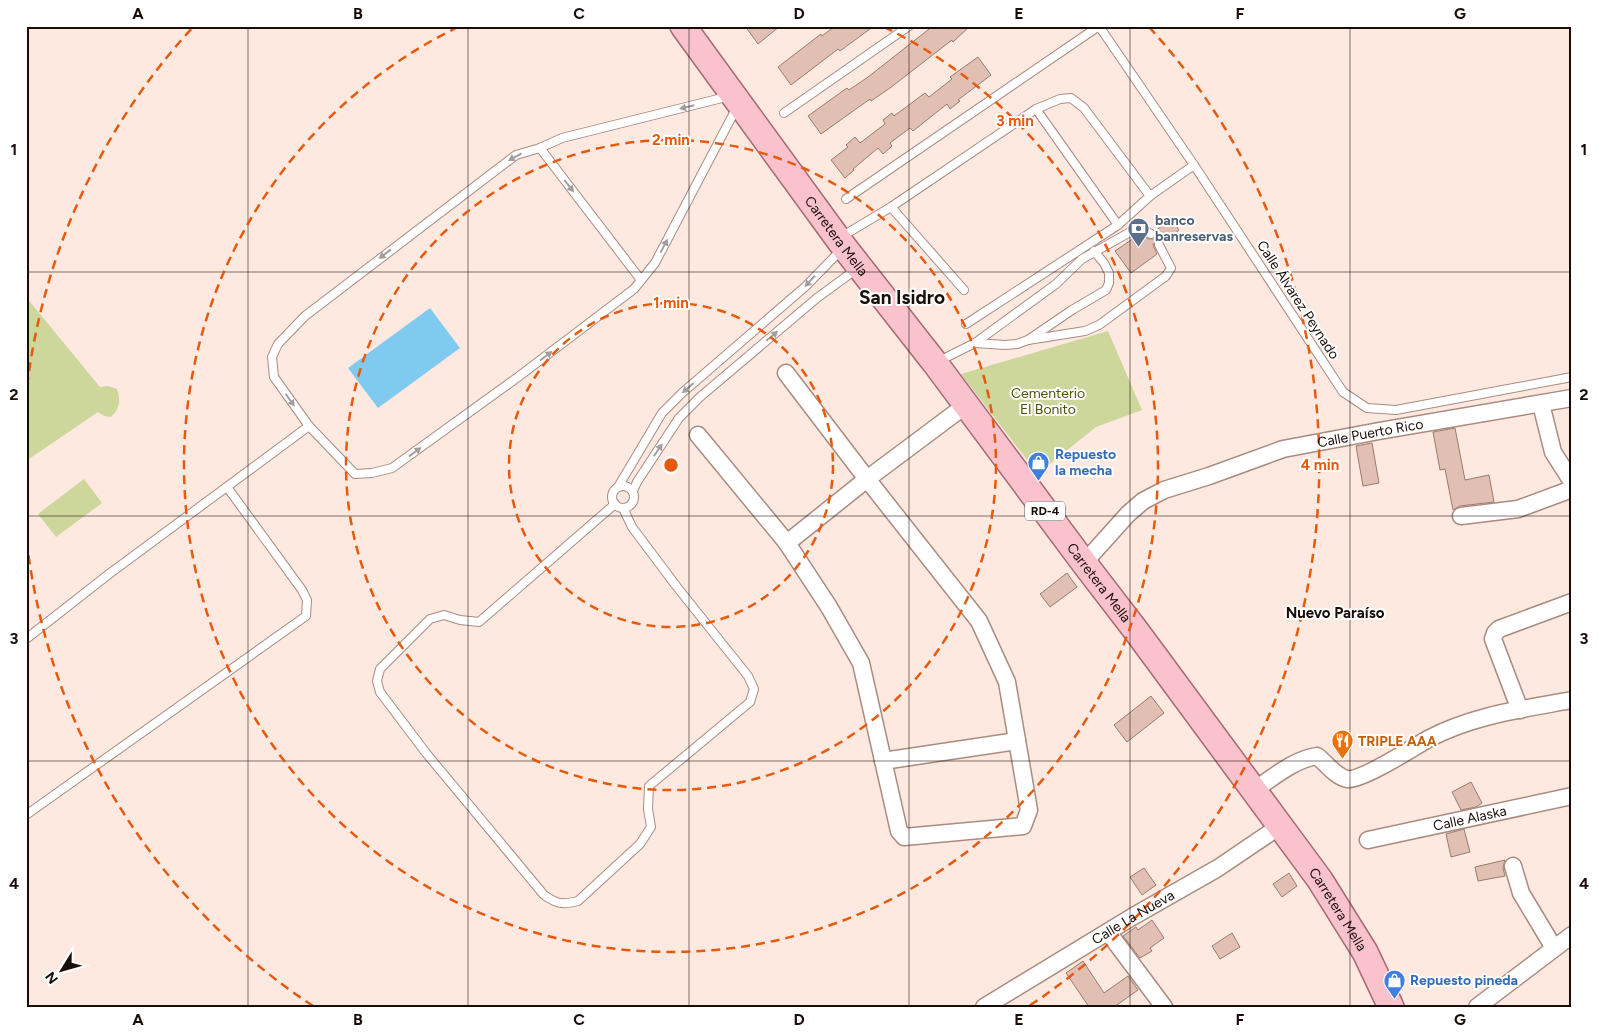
<svg xmlns="http://www.w3.org/2000/svg" width="1598" height="1033" viewBox="0 0 1598 1033" font-family="Figtree,sans-serif">
  <style>
    .green { fill: #cdd69b }
    .water { fill: #80caef }
    .building { fill: #e1c0b3; stroke: #9a7b6f }
    .lines { fill: none; stroke-linecap: round; stroke-linejoin: round }
    .lane-casing { stroke: #aa8b7f; stroke-width: 10 }
    .street-casing { stroke: #aa8b7f; stroke-width: 19 }
    .primary-casing { stroke: #a86872; stroke-width: 28 }
    .lane { stroke: #fff; stroke-width: 8 }
    .street { stroke: #fff; stroke-width: 16 }
    .primary { stroke: #f9c2cd; stroke-width: 25 }
    .oneway { fill: #a39e9d }
    .grid { fill: none; stroke: #180d09; stroke-width: 1; stroke-opacity: 0.55 }
    .ring { fill: none; stroke: #e8590c; stroke-width: 2.5; stroke-dasharray: 9 6 }
    .labels { text-anchor: middle; dominant-baseline: central; stroke-width: 4; stroke-linejoin: round; paint-order: stroke }
    .shield { fill: #fff; stroke: #5d5653; stroke-width: 1 }
    .shield-label { font-size: 12px; font-weight: bold; fill: #180d09 }
    .service-label { font-size: 14px; font-weight: bold; fill: #4e5e75; stroke: #fff; text-anchor: start }
    .street-label { font-size: 14px; fill: #180d09; stroke: #fff }
    .park-label { font-size: 14px; fill: #4d5300; stroke: #fff }
    .shop-label { font-size: 14px; font-weight: bold; fill: #366cbe; stroke: #fff; text-anchor: start }
    .food-label { font-size: 14px; font-weight: bold; fill: #c56008; stroke: #fff; text-anchor: start }
    .neighbourhood-label { font-size: 15px; font-weight: bold; fill: #180d09; stroke: #fff }
    .district-label { font-size: 19px; font-weight: bold; fill: #180d09; stroke: #fff }
    .centre { fill: #e8590c; stroke: #fff; stroke-width: 2.5 }
    .ring-label { font-size: 15px; text-anchor: middle; font-weight: bold; fill: #e8590c; stroke: #fff; stroke-width: 4; stroke-linejoin: round; paint-order: stroke }
    .neatline { fill: none; stroke: #180d09; stroke-width: 2 }
    .grid-label { font-size: 16px; text-anchor: middle; font-weight: bold; fill: #180d09 }
  </style>
  <rect width="100%" height="100%" fill="#fee9e1"/>
  <g class="green">
    <path d="M 26,297 L 100,387 L 108,386 L 117,389 C 121,401 120,408 111,417 L 104,416 L 98,412 L 26,461 Z"/>
    <polygon points="1108,331 1142,410 1096,427 1046,467 1031,465 961,374"/>
    <polygon points="84,479 102,503 56,537 38,514"/>
  </g>
  <polygon class="water" points="430,308 460,348 378,408 348,368"/>
  <g class="building">
    <polygon points="745,26 780,26 758,44"/>
    <polygon points="835,26 874,26 840,51 838,49 791,85 778,67 821,34 822,36"/>
    <polygon points="933,26 970,26 953,42 952,40 890,88 871,101 870,99 821,134 808,116 847,88 849,90 868,77"/>
    <polygon points="978,57 991,75 958,100 960,101 950,109 947,104 913,131 910,128 890,143 892,146 883,154 878,148 853,169 854,170 845,178 831,160 848,147 846,145 855,137 860,143 885,124 883,120 892,113 894,116 925,93 929,97 952,79 950,77"/>
    <polygon points="1171,219 1179,230 1163,242 1160,239 1156,240 1153,245 1157,254 1131,273 1115,251 1140,234 1149,239 1154,239 1157,235 1155,231"/>
    <polygon points="1455,428 1465,480 1489,475 1494,502 1460,506 1453,510 1445,469 1440,470 1433,432"/>
    <polygon points="1372,443 1379,483 1363,486 1356,446"/>
    <polygon points="1067,573 1077,587 1050,607 1040,594"/>
    <polygon points="1151,696 1164,713 1127,742 1114,725"/>
    <polygon points="1471,782 1482,803 1476,807 1461,810 1452,792"/>
    <polygon points="1464,829 1470,852 1451,857 1446,834"/>
    <polygon points="1505,860 1503,868 1505,876 1478,881 1475,867"/>
    <polygon points="1144,868 1156,885 1142,895 1130,877"/>
    <polygon points="1289,873 1297,886 1282,897 1273,884"/>
    <polygon points="1152,920 1164,938 1150,948 1152,951 1140,958 1123,936 1136,927 1138,930"/>
    <polygon points="1232,933 1240,947 1220,959 1212,946"/>
    <polygon points="1083,961 1104,993 1128,976 1138,990 1114,1007 1089,1007 1066,973"/>
  </g>
  <g class="lines">
    <defs>
      <g id="lane">
        <polyline points="1099,26 1194,165 1343,392 1367,408 1396,410 1572,377"/>
        <polyline points="730,96 562,138 540,148 516,155 305,316 278,344 272,357 274,377 309,426 355,474 372,473 392,468 518,377 634,289 655,263 737,107"/>
        <polyline points="1036,109 1118,225"/>
        <polyline points="784,113 909,26"/>
        <polyline points="540,148 641,280"/>
        <polyline points="846,199 1099,26"/>
        <polyline points="891,207 964,290"/>
        <polyline points="841,237 891,207 1036,109 1060,99 1071,98 1084,108 1150,196"/>
        <polyline points="966,324 1118,225 1150,196 1194,165"/>
        <polyline points="1028,340 1085,331 1099,325 1166,276 1171,268 1159,245"/>
        <polyline points="975,343 1005,345 1017,344 1028,340 1072,310 1106,290 1109,283 1109,273 1104,263 1094,251"/>
        <polyline points="939,361 975,343 1056,284 1082,259 1132,231 1141,228 1151,234"/>
        <circle cx="623" cy="497" r="11"/>
        <polyline points="618,487 662,413 682,393 806,286 841,250"/>
        <polyline points="633,491 637,482 679,418 700,397 817,298 858,268"/>
        <path d="M 615,504 L 479,622 L 460,620 L 444,615 L 430,619 L 380,669 L 377,681 L 380,692 L 426,753 L 544,895 C 557,904 562,905 578,901 L 640,844 L 651,827 L 648,809 L 649,786 L 750,702 L 754,689 L 748,676 L 677,587 L 632,527 L 623,508"/>
        <polyline points="26,639 109,574 309,426"/>
        <polyline points="26,815 306,616 307,600 302,590 227,487"/>
      </g>
      <g id="street">
        <polyline points="1541,404 1553,452 1572,482"/>
        <polyline points="698,435 787,543 829,607 861,663 899,831 904,837 1023,826 1029,810 1007,682 979,621 867,479 786,373"/>
        <polyline points="1461,516 1518,509 1572,489"/>
        <polyline points="787,543 867,479 966,405"/>
        <path id="s1" d="M 1084,563 L 1128,514 L 1143,501 L 1164,490 L 1209,476 L 1283,449 L 1379,431 L 1572,398"/>
        <polyline points="1520,710 1493,639 1495,633 1499,629 1572,602"/>
        <polyline points="883,761 1017,741"/>
        <path d="M 1254,790 C 1274,777 1293,760 1317,756 C 1325,762 1336,777 1347,779 C 1361,781 1413,748 1428,739 C 1473,715 1523,709 1572,700"/>
        <path id="s2" d="M 1368,840 L 1572,796"/>
        <polyline points="1513,866 1521,893 1554,948"/>
        <polyline points="1108,932 1164,1007"/>
        <path id="s3" d="M 984,1007 L 1132,917 L 1218,868 L 1280,826"/>
        <polyline points="1477,1007 1572,935"/>
      </g>
      <g id="primary">
        <path id="s4" d="M 683,26 L 844,247 L 935,363 L 1084,563 L 1137,632 L 1320,880 L 1365,952 L 1391,1007"/>
      </g>
    </defs>
    <use href="#lane" class="lane-casing"/>
    <use href="#street" class="street-casing"/>
    <use href="#primary" class="primary-casing"/>
    <use href="#lane" class="lane"/>
    <use href="#street" class="street"/>
    <use href="#primary" class="primary"/>
  </g>
  <defs><path id="oneway-solid" d="M-6-.8H1V-3.2L6.5 0L1 3.2V.8H-6Z" transform="scale(1.25)"/></defs>
  <g class="oneway">
    <use href="#oneway-solid" transform="translate(687 107) rotate(166)"/>
    <use href="#oneway-solid" transform="translate(515 157) rotate(151)"/>
    <use href="#oneway-solid" transform="translate(569 186) rotate(52)"/>
    <use href="#oneway-solid" transform="translate(664 246) rotate(-62)"/>
    <use href="#oneway-solid" transform="translate(385 254) rotate(142)"/>
    <use href="#oneway-solid" transform="translate(810 281) rotate(133)"/>
    <use href="#oneway-solid" transform="translate(772 336) rotate(-40)"/>
    <use href="#oneway-solid" transform="translate(546 356) rotate(-37)"/>
    <use href="#oneway-solid" transform="translate(688 388) rotate(139)"/>
    <use href="#oneway-solid" transform="translate(290 400) rotate(54)"/>
    <use href="#oneway-solid" transform="translate(658 450) rotate(-56)"/>
    <use href="#oneway-solid" transform="translate(415 452) rotate(-36)"/>
  </g>
  <path class="grid" d="M 248,26 L 248,1007M 468,26 L 468,1007M 689,26 L 689,1007M 909,26 L 909,1007M 1130,26 L 1130,1007M 1350,26 L 1350,1007M 26,272 L 1572,272M 26,516 L 1572,516M 26,761 L 1572,761"/>
  <g class="ring">
    <circle cx="671" cy="465" r="162"/>
    <circle cx="671" cy="465" r="325"/>
    <path d="M884 27A487 487 0 1 1 458 27"/>
    <path d="M313 1006A649 649 0 0 1 27 544M27 386A649 649 0 0 1 193 27M1149 27A649 649 0 0 1 1029 1006"/>
  </g>
  <defs>
    <symbol id="bank-pin" viewBox="-11 -11 22 30"><path d="M0 17L-7.5 6A9.5 9.5 0 1 1 7.5 6Z" fill="#5c6f8a" stroke="#fff"/><path d="M-6-4H6V4H-6ZM0-2.3a2.3 2.3 0 1 0 0 4.6a2.3 2.3 0 1 0 0-4.6Z" fill="#fff"/></symbol>
    <symbol id="shop-pin" viewBox="-11 -11 22 30"><path d="M0 17L-7.5 6A9.5 9.5 0 1 1 7.5 6Z" fill="#3f7fe0" stroke="#fff"/><path d="M-5-2.5h2.3a2.7 3.5 0 0 1 5.4 0H5L5.5 6h-11ZM-1.5-2.5h3a1.5 2.3 0 0 0-3 0Z" fill="#fff"/></symbol>
    <symbol id="restaurant-pin" viewBox="-11 -11 22 30"><path d="M0 17L-7.5 6A9.5 9.5 0 1 1 7.5 6Z" fill="#e8710a" stroke="#fff"/><path d="M-5-6h1v4h1v-4h1v4h1v-4h1v5L-1.5 .5V6h-2V.5L-5-1ZM5-6V6H3V1.5H1.5Q1.5-4 5-6Z" fill="#fff"/></symbol>
  </defs>
  <g fill-rule="evenodd">
    <use href="#bank-pin" x="1126" y="216" width="25" height="34"/>
    <use href="#shop-pin" x="1026" y="450" width="25" height="34"/>
    <use href="#restaurant-pin" x="1330" y="728" width="25" height="34"/>
    <use href="#shop-pin" x="1382" y="968" width="25" height="34"/>
  </g>
  <g class="labels">
    <rect class="shield" x="1025" y="501.5" width="40" height="19" rx="4"/>
    <g class="shield-label">
      <text x="1045" y="511">RD-4</text>
    </g>
    <g class="service-label">
      <text x="1155" y="220">banco<tspan x="1155" dy="16">banreservas</tspan></text>
    </g>
    <g class="street-label">
      <text stroke="none"><textPath href="#s4" startOffset="260">Carretera Mella</textPath></text>
      <text transform="translate(1298 300) rotate(57)">Calle Álvarez Peynado</text>
      <text stroke="none"><textPath href="#s1" startOffset="324">Calle Puerto Rico</textPath></text>
      <text stroke="none"><textPath href="#s4" startOffset="695">Carretera Mella</textPath></text>
      <text stroke="none"><textPath href="#s2" startOffset="104">Calle Alaska</textPath></text>
      <text stroke="none"><textPath href="#s4" startOffset="1100">Carretera Mella</textPath></text>
      <text stroke="none"><textPath href="#s3" startOffset="174">Calle La Nueva</textPath></text>
    </g>
    <g class="park-label">
      <text x="1048" y="393">Cementerio<tspan x="1048" dy="16">El Bonito</tspan></text>
    </g>
    <g class="shop-label">
      <text x="1055" y="454">Repuesto<tspan x="1055" dy="16">la mecha</tspan></text>
      <text x="1410" y="980">Repuesto pineda</text>
    </g>
    <g class="food-label">
      <text x="1358" y="741">TRIPLE AAA</text>
    </g>
    <g class="neighbourhood-label">
      <text x="1335" y="613">Nuevo Paraíso</text>
    </g>
    <g class="district-label">
      <text x="902" y="297">San Isidro</text>
    </g>
  </g>
  <circle cx="671" cy="465" r="8" class="centre"/>
  <g class="ring-label">
    <text x="1015" y="126">3 min</text>
    <text x="671" y="145">2 min</text>
    <text x="671" y="308">1 min</text>
    <text x="1320" y="470">4 min</text>
  </g>
  <rect width="1598" height="1033" fill="none" stroke="#ffffff" stroke-width="55"/>
  <g transform="translate(62 970) rotate(233)" stroke="#ffffff" stroke-width="4" paint-order="stroke">
  <path d="M0-4L9 19L0 12L-9 19Z" fill="#180d09"/>
  <text y="-8" font-size="14" font-weight="bold" text-anchor="middle" fill="#180d09">N</text>
  </g>
  <rect x="28" y="28" width="1542" height="978" class="neatline"/>
  <g class="grid-label">
    <text x="138" y="19">A</text>
    <text x="358" y="19">B</text>
    <text x="579" y="19">C</text>
    <text x="799" y="19">D</text>
    <text x="1019" y="19">E</text>
    <text x="1240" y="19">F</text>
    <text x="1460" y="19">G</text>
    <text x="14" y="155">1</text>
    <text x="1584" y="155">1</text>
    <text x="14" y="400">2</text>
    <text x="1584" y="400">2</text>
    <text x="14" y="644">3</text>
    <text x="1584" y="644">3</text>
    <text x="14" y="889">4</text>
    <text x="1584" y="889">4</text>
    <text x="138" y="1025">A</text>
    <text x="358" y="1025">B</text>
    <text x="579" y="1025">C</text>
    <text x="799" y="1025">D</text>
    <text x="1019" y="1025">E</text>
    <text x="1240" y="1025">F</text>
    <text x="1460" y="1025">G</text>
  </g>
</svg>
